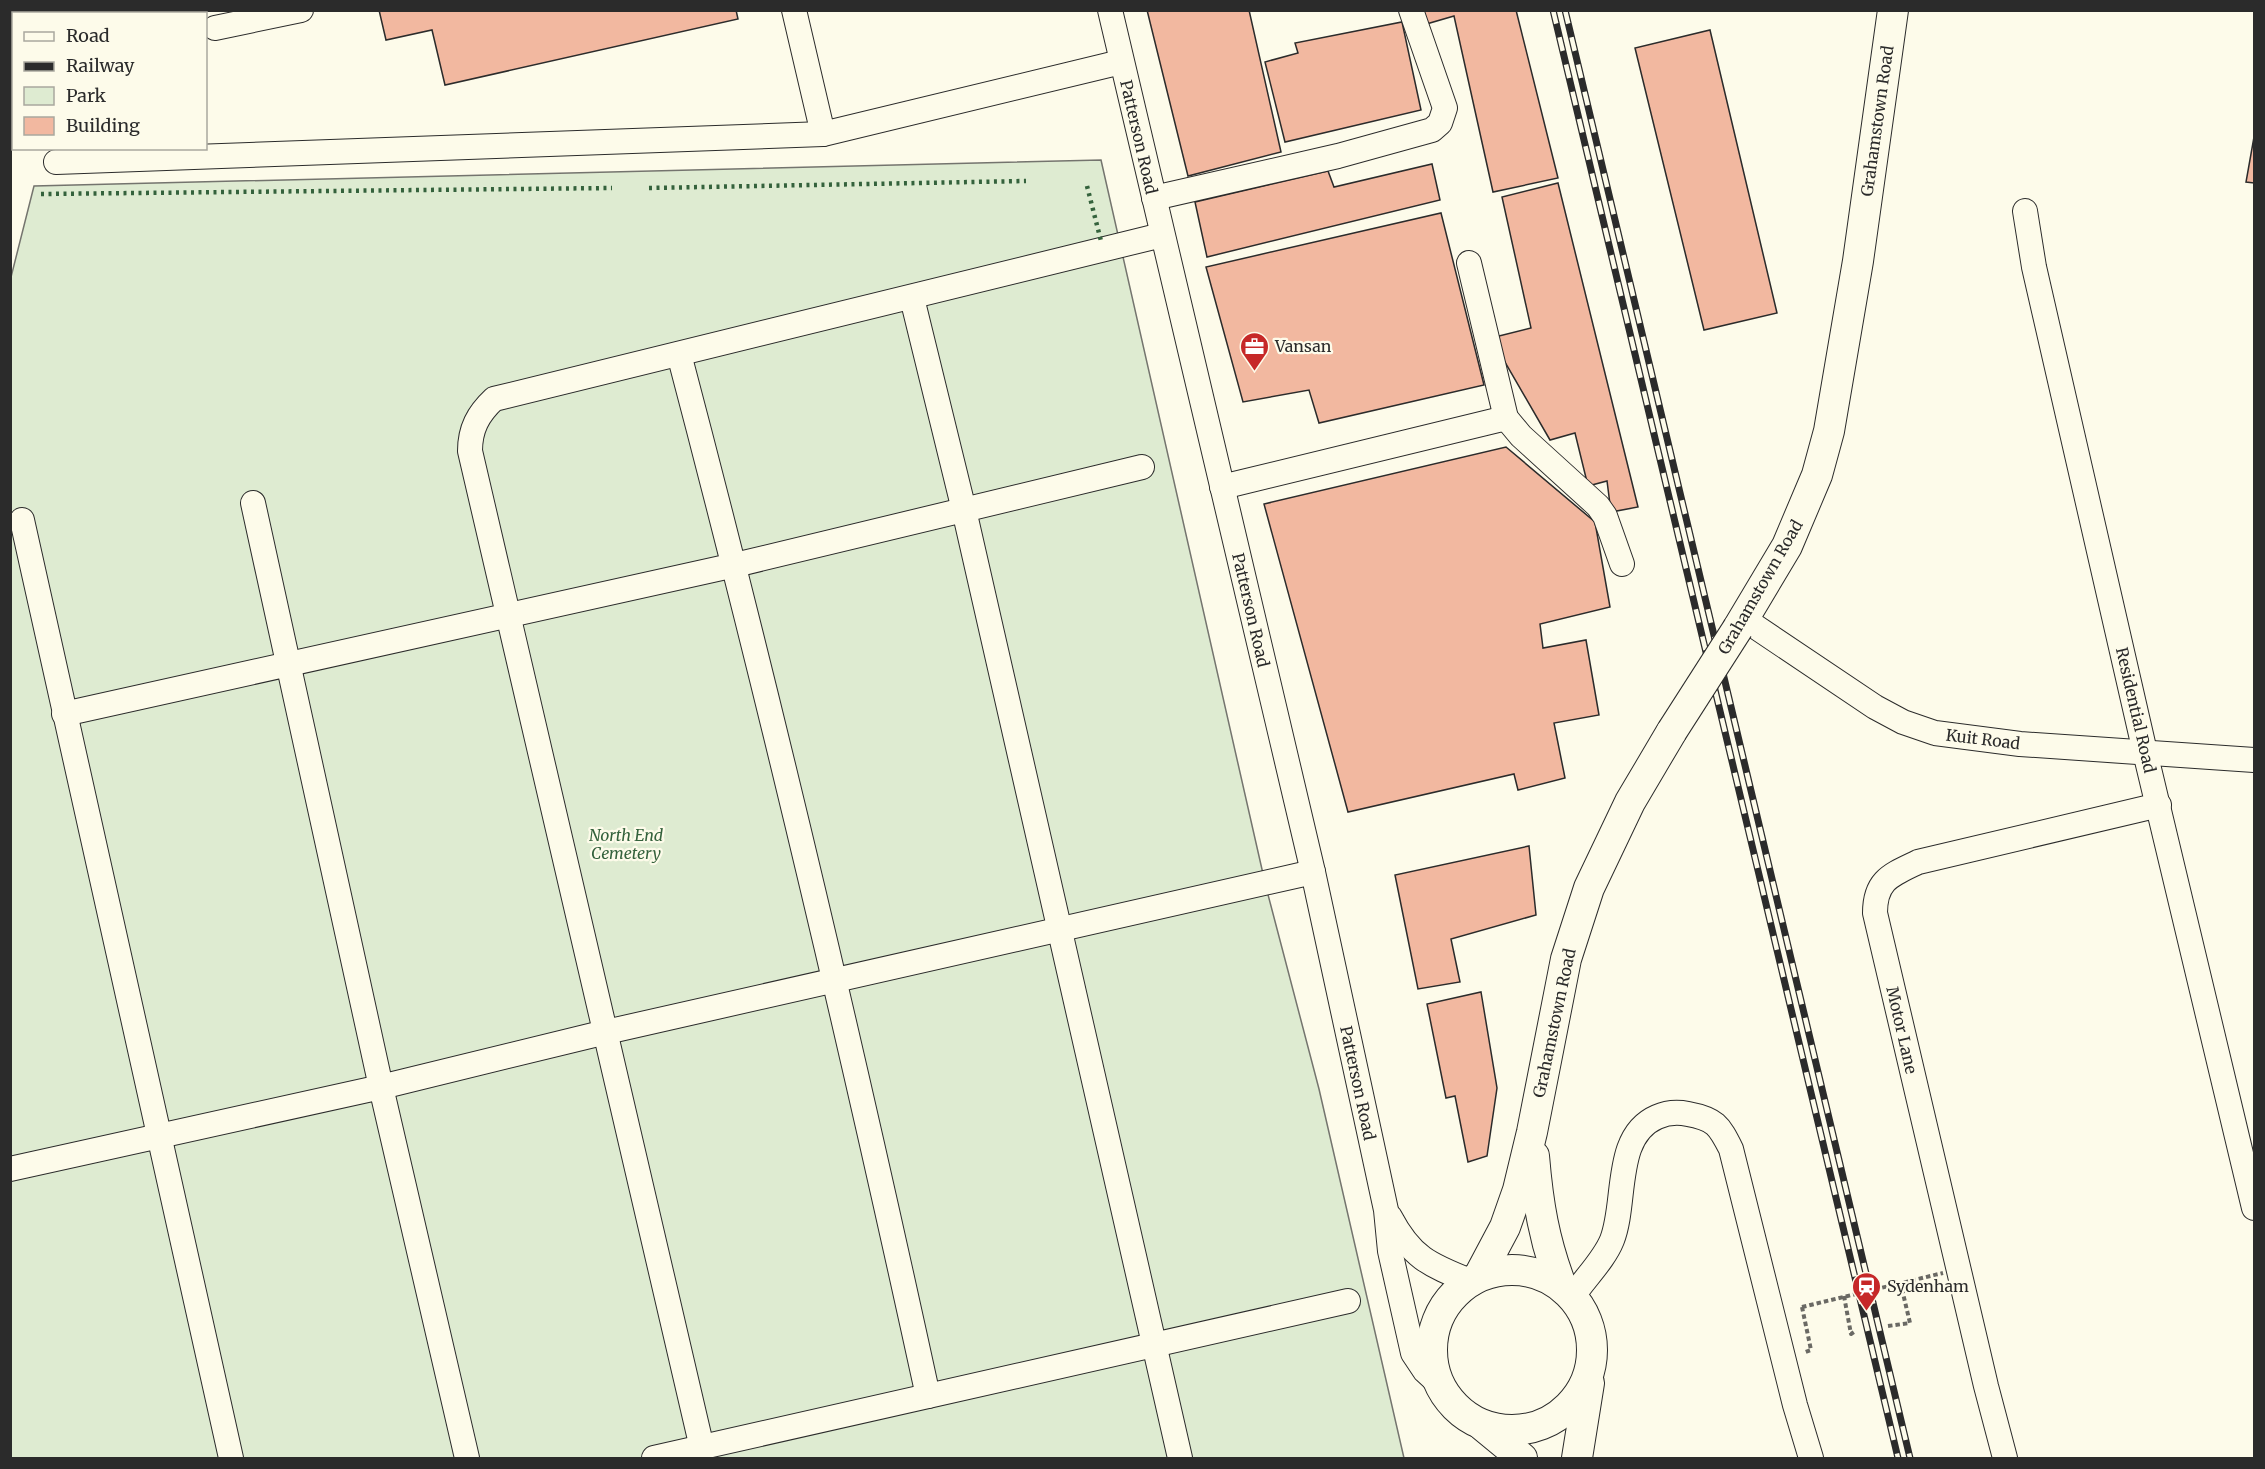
<svg xmlns="http://www.w3.org/2000/svg" width="2265" height="1469" viewBox="0 0 2265 1469" font-family="Merriweather,serif">
  <style>
    .green { fill: #deebd1; stroke: #74746e; stroke-width: 1.5 }
    .building { fill: #f2b8a0; stroke: #2b2b2b; stroke-width: 1.5 }
    .lines { fill: none; stroke-linecap: round; stroke-linejoin: round }
    .minor-casing { stroke: #2b2b2b; stroke-width: 26 }
    .major-casing { stroke: #2b2b2b; stroke-width: 32 }
    .highway-casing { stroke: #2b2b2b; stroke-width: 35 }
    .path { stroke: #6a6964; stroke-width: 4; stroke-dasharray: 4.5 3; stroke-linecap: butt }
    .minor { stroke: #fdfbea; stroke-width: 24 }
    .major { stroke: #fdfbea; stroke-width: 30 }
    .highway { stroke: #fdfbea; stroke-width: 33 }
    .rail-casing { stroke: #2b2b2b; stroke-width: 7 }
    .rail { stroke: #fdfbea; stroke-width: 4.5; stroke-dasharray: 14; stroke-linecap: butt }
    .major-bridge-casing { stroke: #2b2b2b; stroke-width: 32; stroke-linecap: butt }
    .path-bridge { stroke: #6a6964; stroke-width: 4; stroke-dasharray: 4.5 3; stroke-linecap: butt }
    .major-bridge { stroke: #fdfbea; stroke-width: 30 }
    .hedge { stroke: #34623c; stroke-width: 4.5; stroke-dasharray: 3 4.5; stroke-linecap: butt }
    .labels { text-anchor: middle; dominant-baseline: central; stroke-width: 4.5; stroke-linejoin: round; paint-order: stroke }
    .street-label { font-size: 16px; fill: #2b2b2b; stroke: #fdfbea }
    .poi-label { font-size: 16px; fill: #2b2b2b; stroke: #fdfbea; text-anchor: start }
    .park-label { font-size: 16px; font-style: italic; fill: #34623c; stroke: #fdfbea }
  </style>
  <rect width="100%" height="100%" fill="#fdfbea"/>
  <polygon class="green" points="1101,160 1266,887 1319,1089 1404,1458 11,1458 10,281 34,186"/>
  <g class="building">
    <polygon points="379,10 736,10 738,19 445,85 432,30 386,40"/>
    <polygon points="1147,10 1249,10 1281,152 1188,176"/>
    <polygon points="1419,10 1516,10 1558,178 1493,192 1454,16 1423,25"/>
    <polygon points="1402,22 1421,110 1285,142 1265,62 1298,53 1295,43"/>
    <polygon points="1710,30 1777,313 1704,330 1635,48"/>
    <polygon points="2254,137 2254,183 2246,182"/>
    <polygon points="1432,164 1440,200 1207,257 1195,202 1328,171 1334,187"/>
    <polygon points="1558,183 1638,507 1611,512 1607,481 1588,486 1575,433 1550,440 1491,338 1531,328 1502,197"/>
    <polygon points="1441,213 1484,385 1319,423 1309,390 1243,402 1206,267"/>
    <polygon points="1506,447 1595,522 1610,607 1540,624 1543,648 1586,640 1599,715 1554,723 1565,778 1518,790 1514,774 1348,812 1264,504"/>
    <polygon points="1529,846 1536,915 1451,939 1460,982 1418,989 1395,875"/>
    <polygon points="1481,992 1497,1088 1487,1156 1468,1162 1455,1096 1446,1098 1427,1004"/>
  </g>
  <g class="lines">
    <defs>
      <g id="minor">
        <polyline points="794,10 823,134"/>
        <polyline points="1110,10 1313,872 1386,1210 1390,1251 1413,1353 1425,1371 1438,1383"/>
        <polyline points="215,28 301,10"/>
        <polyline points="56,162 823,134 1121,62"/>
        <polyline points="1154,198 1338,156 1432,130 1440,123 1445,108 1411,10"/>
        <polyline points="2025,211 2034,267 2145,752 2254,1208"/>
        <polyline points="1469,263 1506,418"/>
        <polyline points="912,298 964,510 1180,1458"/>
        <path d="M 679,354 C 770,699 852,1047 928,1396"/>
        <polyline points="1222,487 1506,418 1521,436 1598,506 1605,516 1622,564"/>
        <polyline points="253,503 381,1087 467,1458"/>
        <polyline points="22,520 231,1458"/>
        <polyline points="1744,619 1875,707 1903,722 1935,733 2020,744 2254,760"/>
        <polyline points="64,714 735,565 1142,467"/>
        <polyline points="10,1169 381,1087 606,1032 1313,872"/>
        <path d="M 1390,1217 C 1411,1257 1429,1265 1470,1281"/>
        <path d="M 1573,1296 C 1585,1278 1604,1260 1612,1240 C 1627,1202 1613,1136 1657,1117 C 1666,1113 1678,1112 1688,1114 C 1715,1119 1719,1125 1731,1149 L 1795,1405 L 1811,1458"/>
        <path d="M 702,1448 L 470,451 C 470,429 478,414 494,399 L 1162,235"/>
        <polyline points="654,1458 1348,1301"/>
        <path d="M 2005,1458 L 1986,1386 L 1875,913 C 1875,880 1891,875 1918,862 L 2159,805"/>
      </g>
      <g id="major">
        <polyline points="1738,628 1787,546 1817,475 1829,431 1858,261 1893,10"/>
        <path d="M 1534,1156 C 1538,1204 1544,1240 1561,1285"/>
        <circle cx="1512" cy="1350" r="80"/>
        <polyline points="1479,1276 1505,1227 1518,1190 1532,1132 1566,959 1589,888 1630,802 1672,731"/>
        <polyline points="1483,1426 1522,1458"/>
        <polyline points="1577,1458 1589,1383"/>
      </g>
      <g id="highway">
        <polyline points="39,14 40,10"/>
        <polyline points="10,125 14,112"/>
      </g>
    </defs>
    <use href="#minor" class="minor-casing"/>
    <use href="#major" class="major-casing"/>
    <use href="#highway" class="highway-casing"/>
    <g class="path">
      <polyline points="1844,1296 1851,1334 1854,1332"/>
      <polyline points="1802,1307 1811,1350 1803,1353"/>
      <polyline points="1888,1326 1910,1323 1901,1285"/>
    </g>
    <use href="#minor" class="minor"/>
    <use href="#major" class="major"/>
    <use href="#highway" class="highway"/>
    <defs>
      <g id="rail">
        <polyline points="1553,10 1898,1458"/>
        <polyline points="1565,10 1910,1458"/>
      </g>
    </defs>
    <use href="#rail" class="rail-casing"/>
    <use href="#rail" class="rail"/>
    <defs>
      <polyline id="major-bridge" points="1672,731 1738,628"/>
    </defs>
    <use href="#major-bridge" class="major-bridge-casing"/>
    <polyline class="path-bridge" points="1802,1307 1943,1273"/>
    <use href="#major-bridge" class="major-bridge"/>
    <g class="hedge">
      <polyline points="1087,186 1101,241"/>
      <polyline points="649,188 1026,181"/>
      <polyline points="41,194 612,188"/>
    </g>
  </g>
  <defs>
    <symbol id="office-pin" viewBox="-11 -11 22 30"><path d="M0 17L-7.5 6A9.5 9.5 0 1 1 7.5 6Z" fill="#c62828" stroke="#fdfbea"/><path d="M-6-3h4V-5.5h4V-3h4V5H-6ZM-1-4.5V-3h2v-1.5ZM-6 0V1H6V0Z" fill="#fff"/></symbol>
    <symbol id="station-pin" viewBox="-11 -11 22 30"><path d="M0 17L-7.5 6A9.5 9.5 0 1 1 7.5 6Z" fill="#c62828" stroke="#fdfbea"/><path d="M-3-6H3Q5-6 5-4V2Q5 4 3 4L4.5 6H3L1.5 4h-3L-3 6H-4.5L-3 4Q-5 4-5 2V-4Q-5-6-3-6ZM-3.5-4v3h7v-3ZM-3.5 1v1.5H-2V1ZM2 1v1.5H3.5V1Z" fill="#fff"/></symbol>
  </defs>
  <g fill-rule="evenodd">
    <use href="#office-pin" x="1238" y="330" width="33" height="45"/>
    <use href="#station-pin" x="1850" y="1270" width="33" height="45"/>
  </g>
  <g class="labels">
    <g class="street-label">
      <text transform="translate(1877 121) rotate(-82)">Grahamstown Road</text>
      <text transform="translate(1139 137) rotate(77)">Patterson Road</text>
      <text transform="translate(1760 587) rotate(-60)">Grahamstown Road</text>
      <text transform="translate(1251 610) rotate(77)">Patterson Road</text>
      <text transform="translate(2136 710) rotate(77)">Residential Road</text>
      <text transform="translate(1983 739) rotate(7)">Kuit Road</text>
      <text transform="translate(1554 1023) rotate(-78)">Grahamstown Road</text>
      <text transform="translate(1902 1030) rotate(77)">Motor Lane</text>
      <text transform="translate(1358 1083) rotate(78)">Patterson Road</text>
    </g>
    <g class="poi-label">
      <text x="1275" y="346">Vansan</text>
      <text x="1887" y="1286">Sydenham</text>
    </g>
    <g class="park-label">
      <text x="626" y="835">North End<tspan x="626" dy="18">Cemetery</tspan></text>
    </g>
  </g>
  <rect width="2265" height="1469" fill="none" stroke="#2b2b2b" stroke-width="24"/>
  <rect x="12" y="12" width="195" height="138" fill="#fdfbea" stroke="#a9a89e" stroke-width="1.5"/>
  <rect x="24" y="32" width="30" height="9" fill="#fdfbea" stroke="#a9a89e" stroke-width="1.5"/>
  <text x="66" y="42" font-size="18" fill="#2b2b2b">Road</text>
  <rect x="24" y="62" width="30" height="9" fill="#2b2b2b" stroke="#a9a89e" stroke-width="1.5"/>
  <text x="66" y="72" font-size="18" fill="#2b2b2b">Railway</text>
  <rect x="24" y="87" width="30" height="18" fill="#deebd1" stroke="#a9a89e" stroke-width="1.5"/>
  <text x="66" y="102" font-size="18" fill="#2b2b2b">Park</text>
  <rect x="24" y="117" width="30" height="18" fill="#f2b8a0" stroke="#a9a89e" stroke-width="1.5"/>
  <text x="66" y="132" font-size="18" fill="#2b2b2b">Building</text>
</svg>
